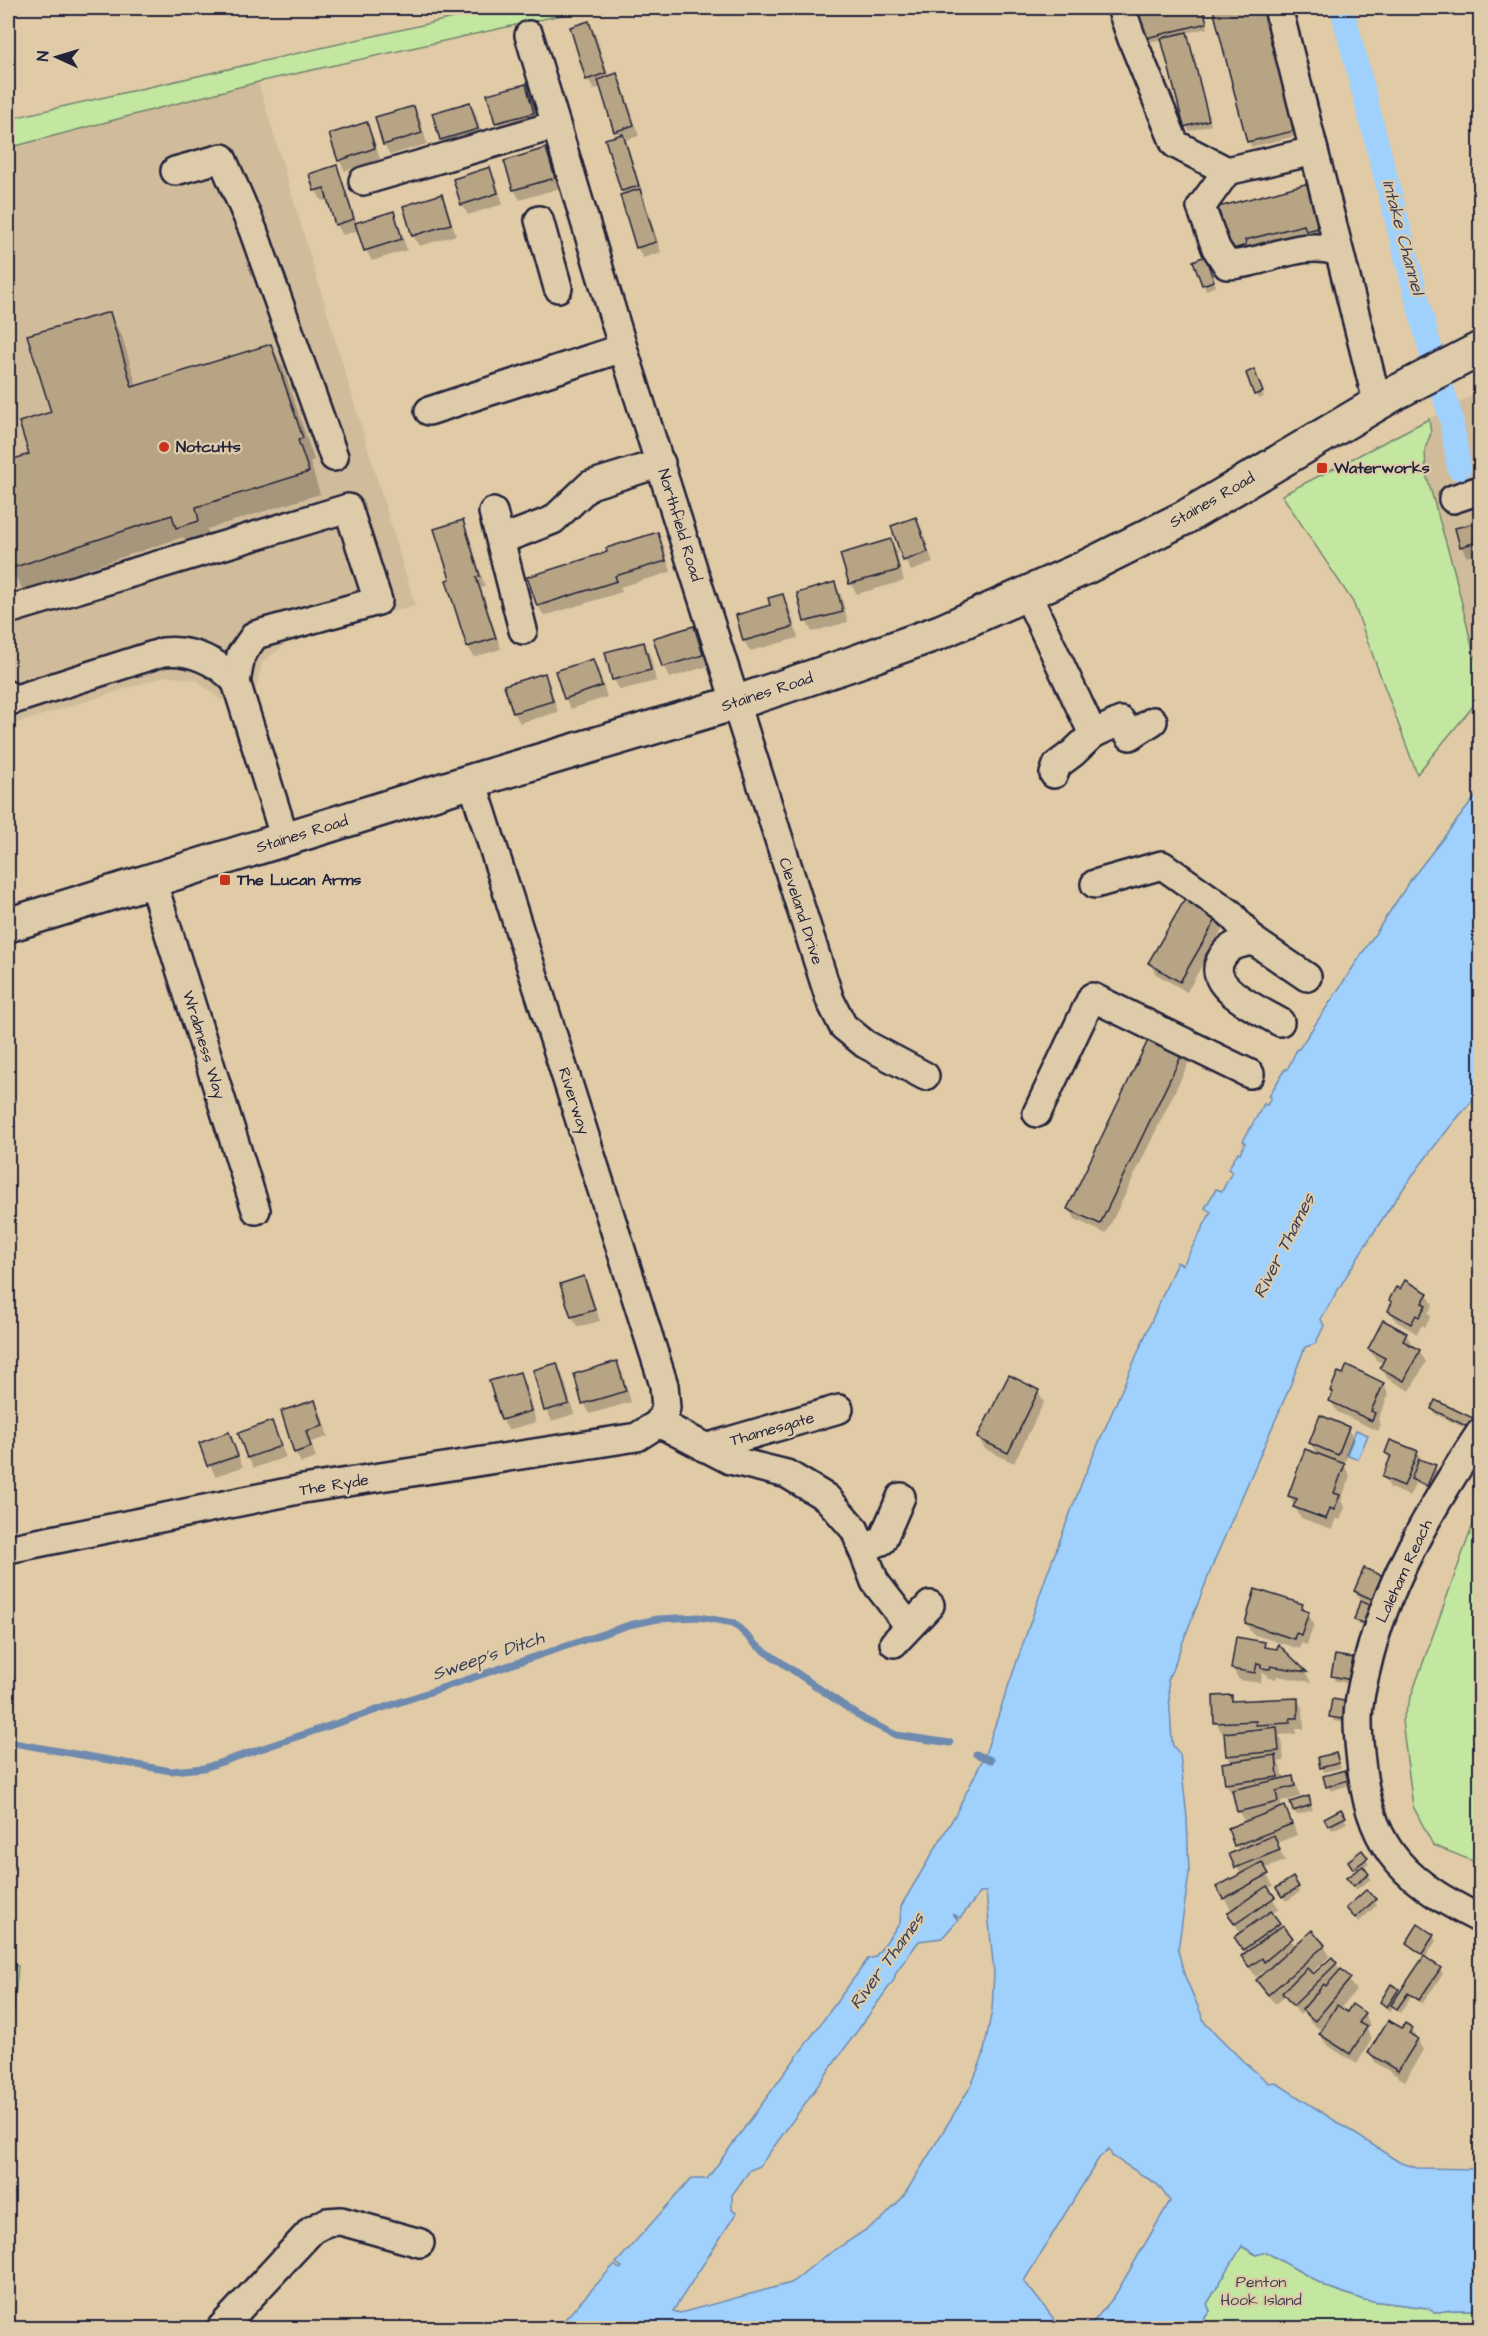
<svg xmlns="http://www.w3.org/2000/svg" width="1488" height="2336" viewBox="0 0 1488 2336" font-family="'Architects Daughter',sans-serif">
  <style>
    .built { fill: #d0bc9a }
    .green { fill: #c3e7a1; stroke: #72846e; stroke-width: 1.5 }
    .water { fill: #a0d0fc; stroke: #6e8aaf; stroke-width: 1.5; fill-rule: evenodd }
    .shadow { fill: #0003 }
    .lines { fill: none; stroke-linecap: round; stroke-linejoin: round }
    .stream { stroke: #6e8aaf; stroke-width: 7 }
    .canal { stroke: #a0d0fc; stroke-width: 24 }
    .building { fill: #b7a485; stroke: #22223b; stroke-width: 1.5 }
    .minor-casing { stroke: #22223b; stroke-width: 32 }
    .major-casing { stroke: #22223b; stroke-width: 38 }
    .minor { stroke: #decba9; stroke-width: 27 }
    .major { stroke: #decba9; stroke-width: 33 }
    .poi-dot { fill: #c8321e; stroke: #decba9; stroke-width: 2 }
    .labels { text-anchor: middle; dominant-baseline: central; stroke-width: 4.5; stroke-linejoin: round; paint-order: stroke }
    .poi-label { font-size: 16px; font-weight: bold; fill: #22223b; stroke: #decba9; text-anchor: start }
    .street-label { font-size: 16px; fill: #22223b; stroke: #decba9 }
    .park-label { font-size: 16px; fill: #3a404a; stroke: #decba9 }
    .water-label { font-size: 18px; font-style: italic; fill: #353c58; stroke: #decba9 }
  </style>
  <rect width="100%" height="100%" fill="#e0cba6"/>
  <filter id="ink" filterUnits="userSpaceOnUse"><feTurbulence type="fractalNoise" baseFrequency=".0167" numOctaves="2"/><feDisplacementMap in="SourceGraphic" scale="12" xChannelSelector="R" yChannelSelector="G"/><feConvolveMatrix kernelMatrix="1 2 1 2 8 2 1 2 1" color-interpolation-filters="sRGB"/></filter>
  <g filter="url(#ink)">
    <g class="built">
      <polygon points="258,82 415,605 286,644 262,663 256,689 220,700 197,680 166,676 8,726 8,148"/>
      <polygon points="1480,391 1480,663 1474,655 1454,570 1426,474 1425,449 1431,433 1429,419"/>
    </g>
    <g class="green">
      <polygon points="497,8 593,8 258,82 8,148 8,119"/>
      <polygon points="1429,419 1431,433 1425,449 1426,474 1454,570 1474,655 1480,663 1480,698 1417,774 1353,602 1282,495"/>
      <polygon points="1480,1505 1480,1864 1433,1845 1413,1806 1402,1721"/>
      <polygon points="8,1965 18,1966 8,2064"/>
      <polygon points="1241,2246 1256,2255 1266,2252 1327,2287 1364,2300 1428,2308 1435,2313 1450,2310 1480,2310 1480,2328 1197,2328 1210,2311 1207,2304"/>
    </g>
    <g class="water">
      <path d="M 1480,791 L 1480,1077 L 1476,1082 L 1480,1086 L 1480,1092 C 1418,1160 1367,1239 1321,1319 L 1324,1326 L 1315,1344 L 1305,1347 L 1288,1391 L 1215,1559 L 1171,1673 L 1168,1677 L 1172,1741 L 1173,1746 L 1180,1754 L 1187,1818 L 1189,1874 L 1178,1950 L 1184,1974 L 1205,2023 L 1243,2061 L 1269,2083 L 1275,2082 L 1399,2162 L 1417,2168 L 1480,2169 L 1480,2310 L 1450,2310 L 1435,2313 L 1428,2308 L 1364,2300 L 1327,2287 L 1266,2252 L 1256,2255 L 1242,2246 L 1207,2304 L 1210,2311 L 1197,2328 L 557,2328 L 614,2265 L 620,2269 L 622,2267 L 616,2263 L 691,2179 L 707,2179 L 868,1959 L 875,1957 L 900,1923 L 901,1906 L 954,1817 L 984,1757 L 1047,1574 L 1084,1477 L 1177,1262 L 1183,1265 L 1211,1212 L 1205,1208 L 1216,1189 L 1222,1191 L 1232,1172 L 1228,1169 L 1238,1152 L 1240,1153 L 1245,1143 L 1243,1141 L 1264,1104 L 1267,1105 L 1271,1097 L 1269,1096 L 1285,1069 L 1287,1070 L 1297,1049 L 1299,1049 L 1412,878 ZM 981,1892 L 986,1892 L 994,1973 L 992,2010 L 983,2056 L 971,2086 L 903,2197 L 881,2220 L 821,2259 L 791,2283 L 680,2313 L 673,2311 L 737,2212 L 732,2210 L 732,2195 L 750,2170 L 760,2166 L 894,1980 L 896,1972 L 919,1941 L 942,1938 L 958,1920 L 953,1914 L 960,1918 ZM 1109,2149 L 1112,2156 L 1158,2185 L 1170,2201 L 1114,2297 L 1093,2322 L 1074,2328 L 1057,2323 L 1024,2281 L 1099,2158 Z"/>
      <polygon points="1356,1430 1368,1435 1358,1459 1346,1454"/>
    </g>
    <g class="shadow">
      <polygon points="1136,8 1203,8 1208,28 1186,33 1211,125 1189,131 1163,39 1146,43"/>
      <polygon points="1224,8 1266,8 1300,135 1251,147 1215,10"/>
      <polygon points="588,23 595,33 609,78 617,75 623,86 639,136 626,140 661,252 643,258 637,247 622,191 619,137 601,87 594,90 588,79"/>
      <polygon points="525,85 532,96 539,123 503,134 497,123 489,95"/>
      <polygon points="470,104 476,114 483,140 447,150 441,140"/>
      <polygon points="414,107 420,118 427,144 390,155 384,144"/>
      <polygon points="366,124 372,134 380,159 345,171 339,160"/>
      <polygon points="545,150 551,161 560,188 520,200 514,190 506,162"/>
      <polygon points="336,167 342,178 357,224 393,213 399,224 407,250 372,261 366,250 359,230 343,235 336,224 329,199 322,201 316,191 311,175"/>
      <polygon points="489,169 496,180 503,204 468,215 462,204"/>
      <polygon points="1312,184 1331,243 1254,262 1231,249"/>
      <polygon points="441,196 447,206 456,235 419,246 413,236 405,207"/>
      <polygon points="1195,262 1208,263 1216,286 1206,290"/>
      <polygon points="109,314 122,336 137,387 271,345 283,367 314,460 310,462 320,494 207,529 211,544 190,550 183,537 23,590 10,568 8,558 8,462 31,455"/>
      <polygon points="1256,375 1264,397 1258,399 1256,394"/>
      <polygon points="916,519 922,529 933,563 911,571 905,560"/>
      <polygon points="462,522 468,532 485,587 481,588 501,649 474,657 468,647 451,580"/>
      <polygon points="1480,524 1480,554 1467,557 1461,546 1457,529"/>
      <polygon points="657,534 663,544 671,572 620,587 622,592 544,616 538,606 529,578 609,553"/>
      <polygon points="890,541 896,551 904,581 857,594 851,584 842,555"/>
      <polygon points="835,584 841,595 848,622 812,632 806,621"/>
      <polygon points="782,595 789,606 798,638 750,651 744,641"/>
      <polygon points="694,628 700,638 708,666 670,678 664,667 655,639"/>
      <polygon points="644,644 650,654 656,681 620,690 614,680 607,653"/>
      <polygon points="593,660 599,671 607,697 571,709 565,698"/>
      <polygon points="544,674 550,685 558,712 520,723 514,713 506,686"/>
      <polygon points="1220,913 1226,923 1187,992 1156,974 1149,963"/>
      <polygon points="1184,1049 1190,1060 1106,1234 1075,1219 1069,1208"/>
      <polygon points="584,1278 590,1289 600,1321 578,1327 572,1317 562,1284"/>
      <polygon points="1427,1294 1433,1305 1428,1313 1431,1316 1425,1327 1422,1325 1417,1334 1396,1321 1390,1311 1393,1305 1390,1300"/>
      <polygon points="1406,1334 1412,1344 1411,1347 1419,1351 1426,1362 1410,1391 1388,1379 1381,1368 1383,1364 1376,1360 1369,1349"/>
      <polygon points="616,1363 623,1374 631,1402 590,1414 584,1403"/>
      <polygon points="557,1365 563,1376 574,1414 552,1421 546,1410"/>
      <polygon points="519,1374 526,1385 536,1422 508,1430 502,1419"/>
      <polygon points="1383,1384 1389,1394 1378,1419 1381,1425 1378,1431 1337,1412 1331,1401 1334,1395 1331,1391"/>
      <polygon points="1038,1391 1044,1402 1014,1463 985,1449 979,1438"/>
      <polygon points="315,1402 321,1413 328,1437 311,1442 316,1458 301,1463 295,1452"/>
      <polygon points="1432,1409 1474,1420 1477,1425 1473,1432 1435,1414"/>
      <polygon points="271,1423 286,1457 254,1468 248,1458 240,1433"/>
      <polygon points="1348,1429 1354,1439 1344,1465 1350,1476 1341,1501 1345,1507 1340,1520 1336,1518 1332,1529 1301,1518 1289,1496 1318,1455 1310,1443"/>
      <polygon points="229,1434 243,1467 215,1476 201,1444"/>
      <polygon points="1417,1452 1422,1461 1435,1467 1437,1471 1430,1490 1415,1483 1410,1496 1390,1488 1384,1477 1390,1460 1386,1453"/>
      <polygon points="1387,1580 1371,1629 1358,1625 1355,1620 1361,1602 1355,1591"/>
      <polygon points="1302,1605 1314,1624 1307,1645 1301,1643 1300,1649 1252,1634 1246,1623"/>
      <polygon points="1264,1643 1267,1649 1278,1651 1279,1647 1306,1673 1311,1682 1277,1676 1276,1679 1268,1678 1266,1674 1262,1673 1261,1683 1239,1680 1233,1669"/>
      <polygon points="1336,1657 1359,1685 1335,1681 1333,1676"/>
      <polygon points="1231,1697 1234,1702 1297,1699 1303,1710 1304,1729 1296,1729 1296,1734 1279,1735 1282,1740 1284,1761 1278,1762 1281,1768 1283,1780 1292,1777 1298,1788 1300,1797 1281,1802 1282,1809 1285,1808 1291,1819 1297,1835 1276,1843 1285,1861 1264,1869 1273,1886 1267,1889 1279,1909 1271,1914 1296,1946 1324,1946 1330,1956 1310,1974 1313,1976 1336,1964 1356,1990 1340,2009 1348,2014 1364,2014 1370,2025 1367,2030 1372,2039 1357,2064 1327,2045 1320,2034 1322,2032 1310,2021 1304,2011 1300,2015 1285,1996 1275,2004 1264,1991 1258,1980 1270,1970 1268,1968 1256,1977 1249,1967 1242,1948 1241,1934 1229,1913 1232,1911 1218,1888 1241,1875 1231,1854 1239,1851 1236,1845 1245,1823 1239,1811 1234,1794 1232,1794 1226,1784 1232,1763 1227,1755 1225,1733 1222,1733 1216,1722"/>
      <polygon points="1333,1701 1350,1724 1334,1721 1331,1717"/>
      <polygon points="1336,1754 1341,1768 1324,1772 1322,1767"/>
      <polygon points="1344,1772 1349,1785 1331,1791 1328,1786"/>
      <polygon points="1308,1798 1313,1810 1297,1815 1294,1811"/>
      <polygon points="1340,1811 1347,1823 1332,1830 1326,1818"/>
      <polygon points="1362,1852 1369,1864 1363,1868 1371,1879 1356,1890 1351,1883 1357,1872 1350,1861"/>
      <polygon points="1293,1879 1300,1892 1286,1901 1278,1889"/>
      <polygon points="1374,1900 1377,1905 1359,1922 1351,1913"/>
      <polygon points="1419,1926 1433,1936 1436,1941 1425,1958 1411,1948 1408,1943"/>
      <polygon points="1440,1969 1443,1974 1422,2004 1411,1996 1400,2013 1394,2006 1390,2011 1384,2007 1382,2002 1398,1990 1400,1995"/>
      <polygon points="1480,2022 1480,2041 1478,2037"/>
      <polygon points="1412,2029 1423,2050 1405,2081 1376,2063 1370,2053 1402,2030"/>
    </g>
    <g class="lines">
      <g class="stream">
        <polyline points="8,1742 171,1771 204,1768 629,1625 658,1619 699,1617 734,1623 756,1645 865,1720 896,1735 950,1743"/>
        <polyline points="976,1754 991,1760"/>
      </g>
      <polyline class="canal" points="1342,8 1428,341 1451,418 1459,468"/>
    </g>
    <g class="building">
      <polygon points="1134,8 1203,8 1207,23 1142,39"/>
      <polygon points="1217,8 1266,8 1298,130 1247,142 1213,9"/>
      <polygon points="589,21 606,73 586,80 570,27"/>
      <polygon points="1187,32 1209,120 1184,127 1161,38"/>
      <polygon points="617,73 634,125 614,132 598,80"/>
      <polygon points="526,84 534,113 495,123 487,94"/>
      <polygon points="470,102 478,129 440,140 432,113"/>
      <polygon points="414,106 422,133 383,145 375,117"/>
      <polygon points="367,122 375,148 338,161 329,134"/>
      <polygon points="623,134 639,186 621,191 605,139"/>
      <polygon points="546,148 555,178 513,190 504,161"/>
      <polygon points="337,165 354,219 335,225 324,188 314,191 309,174"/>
      <polygon points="490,167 498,193 461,205 453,179"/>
      <polygon points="1313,182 1323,227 1306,231 1304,225 1245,240 1246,245 1230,250 1218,207"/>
      <polygon points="640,189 656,242 636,248 620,195"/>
      <polygon points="442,194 451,224 412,236 403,206"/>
      <polygon points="394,211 402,239 364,251 355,223"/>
      <polygon points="1205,256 1214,281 1202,285 1193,261"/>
      <polygon points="110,312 132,387 271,344 303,438 298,440 309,472 196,507 199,521 176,528 172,515 9,569 8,461 29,454 19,422 51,412 27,335"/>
      <polygon points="1254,369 1263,392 1254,395 1246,373"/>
      <polygon points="916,517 928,552 903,561 891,526"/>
      <polygon points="463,520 480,576 476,577 496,638 467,647 446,580 450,579 434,529"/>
      <polygon points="1480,522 1480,541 1460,547 1455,528"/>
      <polygon points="658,532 666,561 615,576 617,581 537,606 527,577 607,552 606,548"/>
      <polygon points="891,539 899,570 849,584 840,554"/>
      <polygon points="835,582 843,612 804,622 797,593"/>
      <polygon points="783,594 793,627 743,641 736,615 770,605 768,598"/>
      <polygon points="694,626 703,655 662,667 653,638"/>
      <polygon points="644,642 651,670 612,680 605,652"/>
      <polygon points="593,659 602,686 564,699 555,671"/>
      <polygon points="545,673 553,701 513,713 504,685"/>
      <polygon points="1189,892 1221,911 1180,982 1148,963"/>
      <polygon points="1152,1032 1185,1048 1100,1224 1067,1209"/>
      <polygon points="584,1276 595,1310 571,1317 560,1284"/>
      <polygon points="1405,1280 1428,1293 1422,1303 1426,1305 1419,1317 1416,1315 1411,1324 1388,1311 1392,1302 1389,1300 1396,1287 1400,1289"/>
      <polygon points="1383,1320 1407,1333 1403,1341 1420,1350 1404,1381 1380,1368 1385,1358 1368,1349"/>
      <polygon points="617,1361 626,1391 582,1404 574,1374"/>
      <polygon points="557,1363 569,1404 544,1411 533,1370"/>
      <polygon points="1347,1365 1384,1383 1371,1411 1375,1413 1372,1421 1329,1401 1333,1392 1330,1391 1338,1372 1343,1374"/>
      <polygon points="520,1372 531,1411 501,1420 489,1381"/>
      <polygon points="1009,1375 1039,1390 1008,1453 977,1438"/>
      <polygon points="315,1400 323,1426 306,1431 311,1447 294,1453 281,1411"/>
      <polygon points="1435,1400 1475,1419 1470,1428 1431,1409"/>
      <polygon points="1320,1415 1349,1427 1338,1455 1309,1443"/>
      <polygon points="272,1421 281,1446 247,1458 238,1433"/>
      <polygon points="229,1432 238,1456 207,1466 199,1443"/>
      <polygon points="1390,1440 1418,1451 1404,1486 1382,1477 1391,1456 1385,1453"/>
      <polygon points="1305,1449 1345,1464 1334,1493 1340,1495 1334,1510 1330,1508 1326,1519 1293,1507 1297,1499 1288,1496"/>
      <polygon points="1419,1459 1436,1465 1427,1486 1411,1479"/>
      <polygon points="1364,1568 1388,1578 1378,1602 1354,1591"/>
      <polygon points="1255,1589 1303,1604 1301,1609 1309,1612 1301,1635 1296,1633 1294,1639 1245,1623"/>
      <polygon points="1360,1601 1376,1607 1369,1625 1354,1620"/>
      <polygon points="1236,1637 1265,1642 1264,1647 1277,1649 1278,1644 1307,1672 1271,1666 1270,1669 1261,1668 1261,1664 1257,1663 1255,1673 1231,1669"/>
      <polygon points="1335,1655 1360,1659 1357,1681 1331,1676"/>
      <polygon points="1232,1695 1232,1701 1298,1698 1298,1718 1290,1718 1290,1723 1256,1725 1256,1721 1214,1723 1213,1696"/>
      <polygon points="1332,1699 1351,1702 1348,1720 1329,1717"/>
      <polygon points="1277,1727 1279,1751 1226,1756 1224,1733"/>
      <polygon points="1336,1753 1339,1763 1320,1768 1318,1757"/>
      <polygon points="1276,1755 1278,1777 1225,1784 1222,1763"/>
      <polygon points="1345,1770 1348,1780 1326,1787 1323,1776"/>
      <polygon points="1293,1776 1295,1786 1276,1791 1278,1802 1237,1812 1232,1790"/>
      <polygon points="1309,1796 1311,1805 1293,1811 1290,1802"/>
      <polygon points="1285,1806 1292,1824 1234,1846 1228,1828"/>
      <polygon points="1341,1809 1346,1817 1328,1826 1324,1818"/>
      <polygon points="1274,1835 1280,1850 1235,1868 1229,1854"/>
      <polygon points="1362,1850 1368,1858 1353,1869 1348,1861"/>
      <polygon points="1262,1862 1269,1874 1223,1899 1216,1887"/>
      <polygon points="1363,1866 1369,1874 1353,1886 1346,1878"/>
      <polygon points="1293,1877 1299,1887 1282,1897 1276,1888"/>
      <polygon points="1267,1886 1275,1897 1235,1924 1227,1913"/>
      <polygon points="1366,1890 1376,1899 1355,1918 1346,1908"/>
      <polygon points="1271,1911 1280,1923 1243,1950 1234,1937"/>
      <polygon points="1418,1924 1434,1935 1422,1954 1406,1943"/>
      <polygon points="1283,1925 1293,1938 1264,1962 1262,1958 1249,1967 1241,1956"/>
      <polygon points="1312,1930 1325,1945 1268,1995 1256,1980"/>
      <polygon points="1424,1956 1441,1968 1419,2000 1408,1993 1397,2009 1391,2005"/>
      <polygon points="1332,1957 1337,1963 1293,2006 1282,1993 1307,1968 1313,1974"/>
      <polygon points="1341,1969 1351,1978 1315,2021 1302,2010 1324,1984 1326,1986"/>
      <polygon points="1391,1984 1399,1989 1387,2007 1380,2002"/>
      <polygon points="1352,2004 1365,2013 1359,2023 1367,2027 1350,2054 1319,2034 1337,2005 1347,2012"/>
      <polygon points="1388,2020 1402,2028 1405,2023 1413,2028 1409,2033 1418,2039 1398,2071 1368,2053"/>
    </g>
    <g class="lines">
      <defs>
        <g id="minor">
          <polyline points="1121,8 1132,39 1175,144 1227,171"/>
          <polyline points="1278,8 1378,405"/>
          <polyline points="529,35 623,348 830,1000 843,1026 865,1044 925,1076"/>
          <path d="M 1314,151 L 1227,171 L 1201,207 L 1216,248 L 1227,265 C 1267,264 1299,238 1339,252"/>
          <polyline points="175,171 222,158 253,230 334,457"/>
          <polyline points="363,181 556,125"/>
          <polyline points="539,220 558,288"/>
          <polyline points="429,411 623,348"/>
          <polyline points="1453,499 1480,490"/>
          <polyline points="493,512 523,630"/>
          <polyline points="501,540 553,520 590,485 661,463"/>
          <polyline points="1027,594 1093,734 1073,753 1057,765 1054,774"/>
          <path d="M 8,610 L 348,508 L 378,601 L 255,635 L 241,655 L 236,682 C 218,661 190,649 163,652 L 10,701 L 8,695"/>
          <polyline points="236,682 285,839"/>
          <polyline points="1093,734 1121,721 1130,736 1153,721"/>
          <polyline points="472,781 664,1385 666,1408 659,1423"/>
          <polyline points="152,880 256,1210"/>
          <polyline points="1095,884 1162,865 1230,913 1254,941"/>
          <path d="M 1280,1022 C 1261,1011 1207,988 1220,961 C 1227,946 1238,943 1254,941 L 1307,977"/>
          <polyline points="1037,1113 1092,997 1250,1074"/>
          <polyline points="659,1423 730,1460 787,1474 827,1498 855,1530 875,1582 909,1626"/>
          <path d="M 1480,1433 C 1432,1506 1385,1584 1366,1670 C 1362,1686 1358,1704 1358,1720 C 1358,1737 1360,1754 1362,1770 C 1366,1803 1376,1837 1398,1862 C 1420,1888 1451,1904 1480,1919"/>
          <polyline points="705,1448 839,1409"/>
          <polyline points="8,1549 303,1489 637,1437 659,1423"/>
          <polyline points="862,1549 882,1541 901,1497"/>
          <polyline points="894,1643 930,1605"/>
          <polyline points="221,2328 312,2230 327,2222 341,2221 420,2243"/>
        </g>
        <polyline id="major" points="8,925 472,781 735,703 848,665 940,632 1084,568 1184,518 1397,392 1480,349"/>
      </defs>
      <use href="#minor" class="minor-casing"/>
      <use href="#major" class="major-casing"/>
      <use href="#minor" class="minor"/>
      <use href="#major" class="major"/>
    </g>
  </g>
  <g class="poi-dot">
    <circle cx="164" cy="447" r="6"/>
    <rect x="1316" y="462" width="12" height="12" rx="3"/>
    <rect x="219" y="874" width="12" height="12" rx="3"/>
  </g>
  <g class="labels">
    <g class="poi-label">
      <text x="176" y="447">Notcutts</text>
      <text x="1334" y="468">Waterworks</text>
      <text x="237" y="880">The Lucan Arms</text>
    </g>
    <g class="street-label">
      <text transform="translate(1212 500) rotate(-30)">Staines Road</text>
      <text transform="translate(680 525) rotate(73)">Northfield Road</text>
      <text transform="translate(767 692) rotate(-18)">Staines Road</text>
      <text transform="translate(302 834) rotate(-17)">Staines Road</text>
      <text transform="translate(801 911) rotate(72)">Cleveland Drive</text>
      <text transform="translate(204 1045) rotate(73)">Wrabness Way</text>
      <text transform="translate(574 1101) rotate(72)">Riverway</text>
      <text transform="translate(772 1429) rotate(-16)">Thamesgate</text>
      <text transform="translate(334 1485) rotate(-9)">The Ryde</text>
      <text transform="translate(1404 1571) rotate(-65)">Laleham Reach</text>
    </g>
    <g class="park-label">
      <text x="1261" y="2282">Penton<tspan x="1261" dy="18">Hook Island</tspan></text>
    </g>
    <g class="water-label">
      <text transform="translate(1403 237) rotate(75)">Intake Channel</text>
      <text transform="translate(1284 1246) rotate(-63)">River Thames</text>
      <text transform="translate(488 1656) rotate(-19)">Sweep's Ditch</text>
      <text transform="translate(887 1961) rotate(-54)">River Thames</text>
    </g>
  </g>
  <rect width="1488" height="2336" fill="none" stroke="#decba9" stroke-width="30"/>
  <rect x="15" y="15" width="1458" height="2306" fill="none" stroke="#22223b" stroke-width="2" filter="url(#ink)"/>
  <g transform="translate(57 57) rotate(274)" stroke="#decba9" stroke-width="4.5" paint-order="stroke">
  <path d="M0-4.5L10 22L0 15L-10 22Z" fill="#22223b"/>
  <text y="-9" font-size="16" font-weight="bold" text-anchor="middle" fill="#22223b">N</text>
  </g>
</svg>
